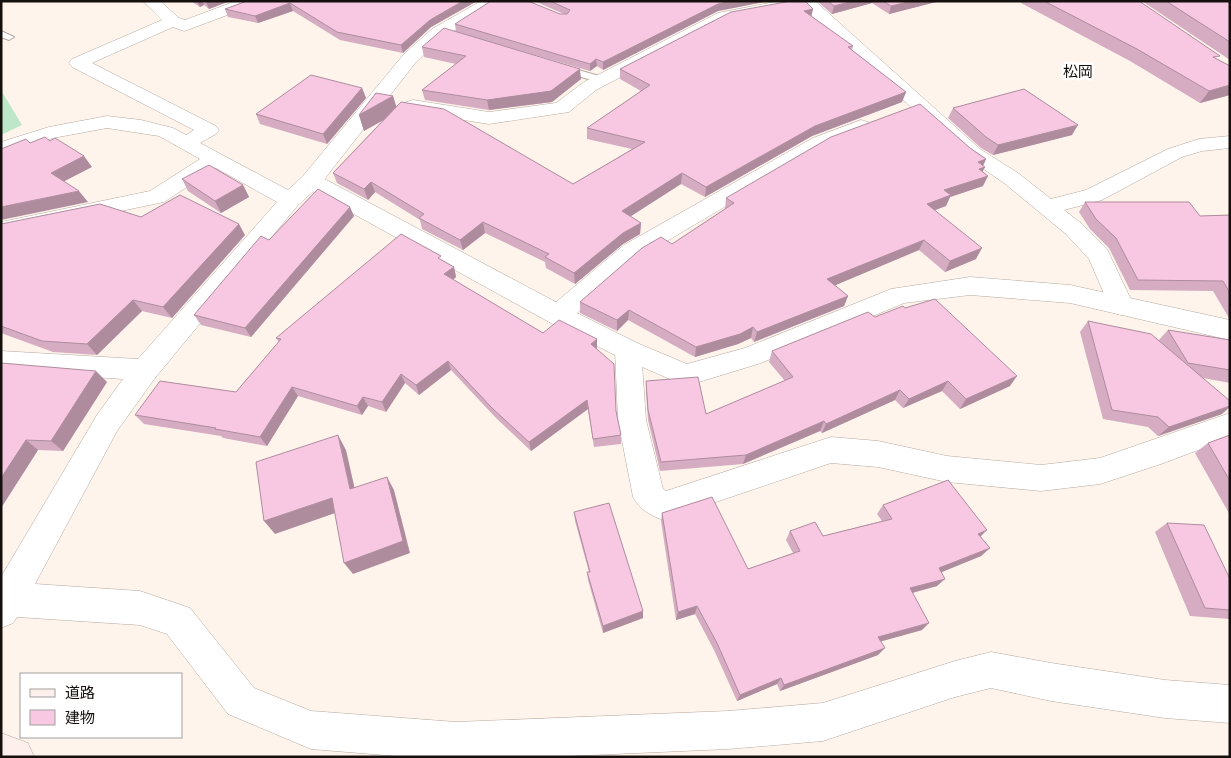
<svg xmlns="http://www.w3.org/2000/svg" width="1231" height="758" viewBox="0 0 1231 758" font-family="'Exo 2','Noto Sans JP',sans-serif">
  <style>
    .green { fill: #bee7c9 }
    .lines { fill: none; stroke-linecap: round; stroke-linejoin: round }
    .service-casing { stroke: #b5a99f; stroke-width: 2 }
    .minor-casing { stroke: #b5a99f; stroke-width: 1 }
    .tertiary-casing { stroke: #b5a99f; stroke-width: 1 }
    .secondary-casing { stroke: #b5a99f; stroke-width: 1 }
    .service { fill: #fff; fill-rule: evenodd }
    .minor { fill: #fff; fill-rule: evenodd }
    .tertiary { fill: #fff; fill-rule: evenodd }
    .secondary { fill: #fdf0ec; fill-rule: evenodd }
    .wall { fill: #d5acc2 }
    .shaded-wall { fill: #ae8c9e }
    .building { fill: #f8c8e2; stroke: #ae8c9e }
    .labels { text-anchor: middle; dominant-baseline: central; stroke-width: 5; stroke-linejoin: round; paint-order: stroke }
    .far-quarter-label { font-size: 15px; fill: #15100d; stroke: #fff }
  </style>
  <rect width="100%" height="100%" fill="#fff4eb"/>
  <polygon class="green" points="1,90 22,125 1,135"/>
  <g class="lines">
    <defs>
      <g id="service">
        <polygon points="1,31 14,37 9,40 1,37"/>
        <polygon points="561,65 606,78 607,80 602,83 557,70 556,68"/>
      </g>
      <g id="minor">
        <polygon points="143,1 160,1 179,18 185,20 236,1 259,1 257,4 190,29 184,31 173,27 92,63 216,126 219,130 216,134 200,143 288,190 303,176 404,54 432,29 481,1 501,1 444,37 416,62 319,186 298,205 155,378 117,431 35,584 140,591 190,608 254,688 311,711 456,722 728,711 823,703 955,661 991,652 1051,663 1165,680 1230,685 1230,723 1165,718 1051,701 991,688 955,697 823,741 728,749 546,757 408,757 311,749 228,714 167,634 140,625 17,617 13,623 1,628 1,577 97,415 123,379 1,371 1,351 138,359 277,202 216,168 164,202 1,236 1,222 150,191 200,159 159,136 107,128 53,138 1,155 1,142 49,127 107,116 141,120 173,128 186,135 194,130 72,67 69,63 72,59 162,20"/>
        <polygon points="780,1 815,1 980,149 1018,173 1051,199 1086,190 1168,149 1199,139 1230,136 1230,148 1202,151 1182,157 1102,200 1064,210 1082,224 1107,249 1134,306 1130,312 1121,315 1112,312 1089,259 1066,234 1004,183 966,157 801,7 729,20 596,90 569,112 489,124 413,112 406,110 404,106 406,102 413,100 489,112 556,103 584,82 718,13"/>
        <polygon points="861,120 868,122 871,126 868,130 827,146 640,257 567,322 558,324 549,322 545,315 549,308 624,245 813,138"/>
        <path d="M 628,340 L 637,343 L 641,350 L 646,420 L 663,489 L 666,491 L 831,437 L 878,441 L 947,456 L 1041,465 L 1100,458 L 1230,413 L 1230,438 L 1161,464 L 1100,484 L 1041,491 L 947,482 L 878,467 L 831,463 L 663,520 C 650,515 640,510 633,497 L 618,420 L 615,350 L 619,343 Z"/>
      </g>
      <polygon id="tertiary" points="311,175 319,176 567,308 637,343 687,364 745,348 891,289 970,277 1070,285 1230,320 1230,340 1070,303 970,295 904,303 761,363 686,386 619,357 549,322 303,186 300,181 303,176"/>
      <polygon id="secondary" points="1,733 28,743 34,757 1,757"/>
    </defs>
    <use href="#service" class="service-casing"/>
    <use href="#minor" class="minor-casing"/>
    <use href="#tertiary" class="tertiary-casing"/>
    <use href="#secondary" class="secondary-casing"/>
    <use href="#service" class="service"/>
    <use href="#minor" class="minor"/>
    <use href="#tertiary" class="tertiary"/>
    <use href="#secondary" class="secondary"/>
  </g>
  <g class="wall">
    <polygon points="191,1 230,1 209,9 204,5 200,7"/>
    <polygon points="247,1 477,1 431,27 403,53 340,40 293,11 258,23 228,17 225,9"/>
    <polygon points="534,1 769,1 718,11 603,70 597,66 590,71 456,32 455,24 564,14"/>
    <polygon points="817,1 940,1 889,14 872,3 832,14"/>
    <polygon points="1021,1 1139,1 1217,59 1230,66 1230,95 1200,103 1130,61 1021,3"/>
    <polygon points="1142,1 1230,1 1230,60"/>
    <polygon points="813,9 811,16 853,46 852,50 906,92 902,102 812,136 705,197 681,184 630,216 641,223 640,234 623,244 575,284 546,268 545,262 485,233 463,250 422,229 420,220 375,192 368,200 337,183 333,173 384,119 364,131 359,115 393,96 396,107 573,184 632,149 587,139 587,128 641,91 620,79 620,69"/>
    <polygon points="422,47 581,79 552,102 489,110 425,100 422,90 456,64 424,57"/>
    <polygon points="362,88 366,98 327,144 260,124 256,114"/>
    <polygon points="953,108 1072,135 993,155 981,148 948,118"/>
    <polygon points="970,148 986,159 983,166 985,167 983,171 983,186 950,197 946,206 934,210 976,259 945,272 919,250 835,285 848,296 844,306 754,342 751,338 738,344 695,357 628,320 617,331 580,313 580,302 672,244 725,209 726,198"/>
    <polygon points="182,179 243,185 249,197 221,213 188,191"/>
    <polygon points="1085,202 1200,216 1230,215 1230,318 1229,318 1213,291 1130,290 1109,248 1090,229 1079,212"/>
    <polygon points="354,216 251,337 201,325 194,315 269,240"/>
    <polygon points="141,217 245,235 172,318 142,311 97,355 53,352 1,333 1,224"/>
    <polygon points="442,260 454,267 456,277 453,280 543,333 597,348 597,349 616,411 621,435 621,444 594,447 588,409 531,451 495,417 451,370 419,395 405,383 386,412 368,406 362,415 298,396 267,446 223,438 221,436 144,424 135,415 236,392 279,342 276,338"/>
    <polygon points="875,317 1010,386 960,409 942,391 903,408 895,400 822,433 820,431 743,464 660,471 648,420 646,391 646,381 706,414 785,381 769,362 772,351"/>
    <polygon points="1088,321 1158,341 1168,330 1230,340 1230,383 1203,378 1222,414 1158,436 1148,427 1103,419 1080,332"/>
    <polygon points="1,363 107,382 63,451 38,450 1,508"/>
    <polygon points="1230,435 1230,515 1195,453 1208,443"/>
    <polygon points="883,505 981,537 990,548 981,556 942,572 937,586 913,593 922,630 881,641 878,655 780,691 777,684 737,701 714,650 695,614 676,620 661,521 662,513 748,569 793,553 786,540 790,531 823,536 882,521 877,514"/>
    <polygon points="574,512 643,611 643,618 603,633 588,580 587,572 589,572 575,521"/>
    <polygon points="1167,523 1230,579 1230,619 1190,616 1155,532"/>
  </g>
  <g class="shaded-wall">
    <polygon points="197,1 202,1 204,5 200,7"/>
    <polygon points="207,1 230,1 209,9 206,2"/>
    <polygon points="463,1 477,1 431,27 403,53 401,45 430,20"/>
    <polygon points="732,1 769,1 718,11 603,70 603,62 718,4"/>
    <polygon points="853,1 873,1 872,3 832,14 834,6"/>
    <polygon points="912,1 940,1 889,14 891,6"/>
    <polygon points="290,3 293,11 258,23 255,16"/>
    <polygon points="813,9 811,18 804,11"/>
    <polygon points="596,59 597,66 590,71 590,64"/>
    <polygon points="580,69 581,79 552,102 489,110 487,100"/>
    <polygon points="1230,85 1230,95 1200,103 1209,91"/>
    <polygon points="362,88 366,98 327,144 323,134"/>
    <polygon points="906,92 902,102 812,136 705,197 706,187 815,126"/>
    <polygon points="393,96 398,112 364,131 359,115"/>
    <polygon points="1078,125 1072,135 993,155 998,145"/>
    <polygon points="84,156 92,167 59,184 51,173"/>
    <polygon points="986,159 982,168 985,167 979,177 978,162"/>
    <polygon points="682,173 681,184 622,222 622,211"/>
    <polygon points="988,176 983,186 950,197 946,206 922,215 927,204 944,190"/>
    <polygon points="371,182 375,192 368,200 364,189"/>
    <polygon points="243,185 249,197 221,213 215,201"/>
    <polygon points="79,191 88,202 1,220 1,207"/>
    <polygon points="350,207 354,216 251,337 245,328"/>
    <polygon points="483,222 485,233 463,250 460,240"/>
    <polygon points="641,223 640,234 623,244 575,284 574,273 623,233"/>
    <polygon points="239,224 245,235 172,318 163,307"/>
    <polygon points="924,240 919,250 824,290 827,279"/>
    <polygon points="982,248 976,259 945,272 950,261"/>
    <polygon points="454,267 456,277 447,284 444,274"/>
    <polygon points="848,296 844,306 754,342 757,332"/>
    <polygon points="133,300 142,311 97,355 87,344"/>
    <polygon points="629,310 628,320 617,331 617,320"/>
    <polygon points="753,327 751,338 738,344 695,357 696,347"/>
    <polygon points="597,339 597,348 591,353 591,344"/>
    <polygon points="448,361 451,370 419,395 416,385"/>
    <polygon points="96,371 107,382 63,451 51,441"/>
    <polygon points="401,374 405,383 386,412 382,402"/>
    <polygon points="1017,376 1010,386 960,409 966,399"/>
    <polygon points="948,381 942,391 903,408 909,399"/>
    <polygon points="292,387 298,396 267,446 260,437"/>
    <polygon points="900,390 895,400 822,433 826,424"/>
    <polygon points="363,397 368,406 362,415 357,406"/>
    <polygon points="587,400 588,409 531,451 529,442"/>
    <polygon points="1230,406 1230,407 1222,414 1158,436 1169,427"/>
    <polygon points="824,421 820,431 743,464 746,455"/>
    <polygon points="338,435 346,450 358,503 350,489"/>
    <polygon points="26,440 38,450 1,508 1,478"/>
    <polygon points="387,477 394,490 410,553 353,574 344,563"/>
    <polygon points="332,498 341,511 275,534 264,521"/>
    <polygon points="987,530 978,539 978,534"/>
    <polygon points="990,548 981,556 932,576 939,568"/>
    <polygon points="945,579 937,586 903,595 910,588"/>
    <polygon points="697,606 695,614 676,620 678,612"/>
    <polygon points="643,611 643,618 603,633 603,626"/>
    <polygon points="929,623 922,630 872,644 878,637"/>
    <polygon points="885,648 878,655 780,691 784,685"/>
    <polygon points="781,678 777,684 737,701 740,695"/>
  </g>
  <g class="building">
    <polygon points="247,1 463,1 430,20 401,45 337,32 290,3 255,16 225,9"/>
    <polygon points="491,1 528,1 560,14 567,14 570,10 550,1 732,1 718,4 603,62 596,59 590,64 455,24"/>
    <polygon points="791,1 805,1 813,9 804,11 853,46 848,47 906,92 815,126 706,187 682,173 622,211 641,223 623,233 574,273 545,257 549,254 483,222 460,240 419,218 424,214 371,182 364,189 333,173 401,102 444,109 573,184 645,142 587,128 650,85 620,69 731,12"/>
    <polygon points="828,1 853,1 834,6"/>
    <polygon points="883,1 912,1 891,6"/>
    <polygon points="1044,1 1139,1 1220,56 1213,57 1230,66 1230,85 1209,91 1137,49"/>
    <polygon points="1166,1 1230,1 1230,42"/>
    <polygon points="444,28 580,69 551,91 487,100 422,90 466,56 422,47"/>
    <polygon points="311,75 362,88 323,134 256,114"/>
    <polygon points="1024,89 1078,125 998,145 986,137 953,108"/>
    <polygon points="376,93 393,96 359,115"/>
    <polygon points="920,104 970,148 986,159 978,162 985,167 979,169 988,176 944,190 951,195 927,204 982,248 950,261 924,240 827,279 848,296 757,332 753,327 740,334 696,347 629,310 617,320 580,302 642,248 661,237 672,244 734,203 726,198 831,137"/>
    <polygon points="45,137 50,141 55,138 84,156 51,173 79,191 1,207 1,149 26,139 30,143"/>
    <polygon points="209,165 243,185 215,201 182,179"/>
    <polygon points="318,189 350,207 245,328 194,315 261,236 269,240"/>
    <polygon points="180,195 239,224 163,307 133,300 87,344 42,341 1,326 1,224 100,204 141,217"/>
    <polygon points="1085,202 1189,202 1200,216 1230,215 1230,293 1223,281 1138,280 1116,238 1096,219"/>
    <polygon points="401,234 441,256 438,258 454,267 444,274 543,333 559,320 597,339 591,344 614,364 616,411 621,435 593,439 587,400 529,442 492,408 448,361 416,385 401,374 382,402 363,397 357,406 292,387 260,437 215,429 216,428 135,415 160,381 236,392 281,339 276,338"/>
    <polygon points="935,299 1017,376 966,399 948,381 909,399 900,390 826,424 824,421 746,455 661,462 648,410 646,381 698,377 706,414 793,377 772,351 868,312 875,317 903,306 905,308"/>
    <polygon points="1088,321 1151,334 1230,401 1230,406 1169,427 1158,417 1112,410"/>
    <polygon points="1168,330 1230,340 1230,370 1188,363"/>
    <polygon points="1,363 96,371 51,441 26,440 1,478"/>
    <polygon points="338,435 350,489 387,477 403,541 344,563 332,498 264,521 256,462"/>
    <polygon points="1230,435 1230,481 1208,443"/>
    <polygon points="948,480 987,530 978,534 990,548 939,568 945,579 910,588 929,623 878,637 885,648 784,685 781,678 740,695 717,643 697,606 678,612 662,513 712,497 748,569 800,551 790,531 815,522 823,536 892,519 883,505"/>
    <polygon points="609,503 643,611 603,626 587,572 590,572 574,512"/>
    <polygon points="1167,523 1204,525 1230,579 1230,610 1205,608"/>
  </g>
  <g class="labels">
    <g class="far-quarter-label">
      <text x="1078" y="71">松岡</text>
    </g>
  </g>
  <rect width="1231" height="758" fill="none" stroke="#15100d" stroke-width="5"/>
  <rect x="20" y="673" width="162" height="65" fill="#ffffff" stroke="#a19f9e"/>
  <rect x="30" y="689" width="25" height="8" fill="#fdf0ec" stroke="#a19f9e"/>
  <text x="65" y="698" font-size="15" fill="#15100d">道路</text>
  <rect x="30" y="710" width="25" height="15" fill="#f8c8e2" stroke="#a19f9e"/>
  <text x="65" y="723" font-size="15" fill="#15100d">建物</text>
</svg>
